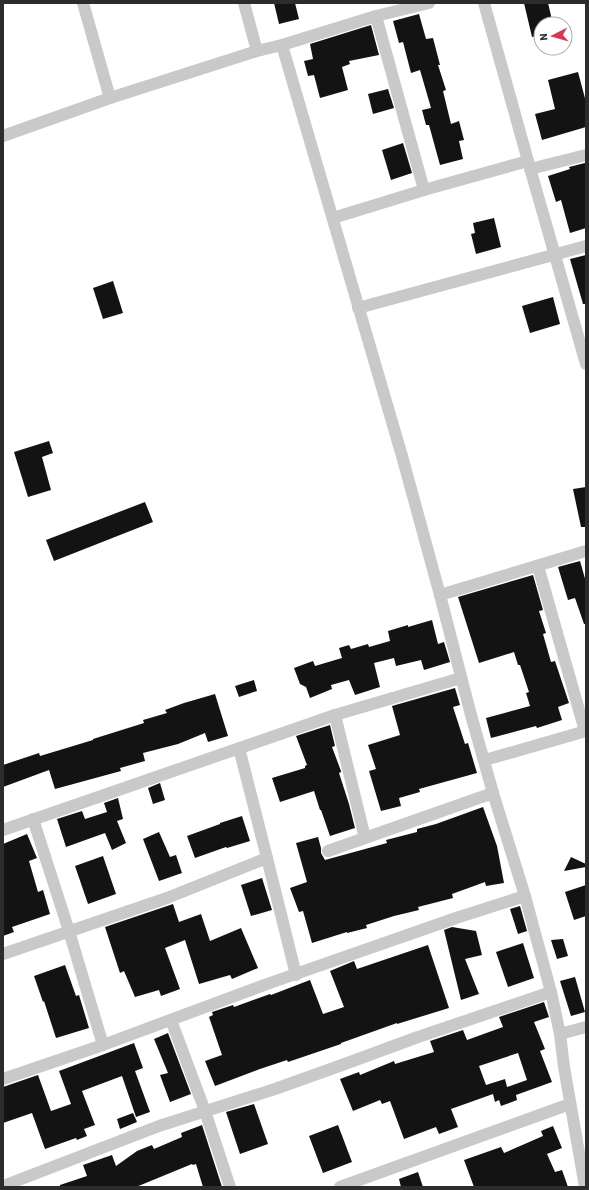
<svg xmlns="http://www.w3.org/2000/svg" width="589" height="1190" viewBox="0 0 589 1190" font-family="'Source Sans 3',sans-serif">
  <style>
    .building { fill: #131313; fill-rule: evenodd }
    .lines { fill: none; stroke-linecap: round; stroke-linejoin: round }
    .street { stroke: #c9c9c9; stroke-width: 12 }
  </style>
  <rect width="100%" height="100%" fill="#fff"/>
  <g class="building">
    <polygon points="274,3 295,3 299,19 279,24"/>
    <polygon points="524,3 548,3 553,24 541,24 541,35 532,37"/>
    <polygon points="419,14 426,39 433,38 440,65 438,65 446,90 443,91 451,124 459,121 464,140 459,141 463,159 440,165 429,125 426,125 422,110 431,108 420,70 411,73 403,42 399,43 393,21"/>
    <polygon points="371,25 379,55 349,61 350,64 342,67 348,90 320,98 314,75 308,76 304,61 313,59 310,44"/>
    <polygon points="578,72 586,102 586,127 542,140 535,114 555,109 548,80"/>
    <polygon points="388,89 394,108 373,114 368,94"/>
    <polygon points="403,143 412,173 391,180 382,150"/>
    <polygon points="585,163 586,167 586,228 570,233 561,200 556,202 548,176 570,169 569,167"/>
    <polygon points="494,218 501,247 476,254 471,234 475,233 473,223"/>
    <polygon points="586,255 586,304 583,304 570,259"/>
    <polygon points="113,281 123,313 103,319 93,288"/>
    <polygon points="553,297 560,324 530,333 522,306"/>
    <polygon points="49,441 53,453 42,457 51,490 28,497 14,452"/>
    <polygon points="586,487 586,527 581,527 573,489"/>
    <polygon points="145,502 153,522 54,561 46,540"/>
    <polygon points="580,561 586,582 586,624 584,624 575,598 568,600 558,567"/>
    <polygon points="533,575 543,610 539,611 546,633 543,634 551,662 555,661 569,703 558,707 562,720 537,728 536,726 491,738 486,718 530,706 526,693 529,692 520,665 518,665 514,652 479,663 458,597"/>
    <polygon points="432,620 438,644 444,642 450,662 424,670 421,660 396,666 394,658 374,663 380,687 355,695 349,680 331,685 332,689 310,698 306,687 300,684 294,668 313,661 315,666 342,658 339,648 349,645 351,649 368,644 369,647 390,641 388,631 408,625 408,627"/>
    <polygon points="254,680 257,691 239,697 235,686"/>
    <polygon points="455,688 460,705 453,707 465,744 468,743 477,773 419,789 420,792 399,798 401,806 381,811 369,771 376,769 368,745 400,735 392,706"/>
    <polygon points="215,694 228,736 208,742 205,733 178,744 143,753 145,761 120,768 121,771 55,789 49,770 3,787 3,765 39,753 40,756 93,740 93,739 144,723 143,720 167,713 165,710 184,703"/>
    <polygon points="330,725 335,746 332,747 341,771 341,772 339,773 349,804 355,828 330,836 321,810 320,810 314,791 280,802 272,778 305,768 305,766 307,765 296,736"/>
    <polygon points="160,783 165,800 153,804 148,788"/>
    <polygon points="118,798 123,819 117,821 126,843 112,850 105,833 66,847 57,819 82,811 85,819 107,812 104,803"/>
    <polygon points="483,807 497,846 504,883 486,886 485,882 452,894 453,898 418,907 419,910 394,916 366,925 367,928 347,933 347,932 312,943 303,911 299,912 290,888 307,882 296,843 318,837 321,848 321,853 325,860 387,843 386,840 417,832 417,829 436,824"/>
    <polygon points="242,816 250,841 227,848 226,847 195,858 187,836 220,824 220,823"/>
    <polygon points="159,832 170,857 176,855 182,873 159,881 143,839"/>
    <polygon points="27,834 37,858 29,861 38,892 43,890 50,914 12,927 14,932 3,936 3,844"/>
    <polygon points="103,856 116,894 88,904 75,866"/>
    <polygon points="571,857 586,864 586,867 564,871"/>
    <polygon points="262,878 272,910 251,916 241,885"/>
    <polygon points="586,885 586,916 574,920 565,892"/>
    <polygon points="173,904 179,922 201,914 210,941 241,928 258,968 232,979 230,975 199,984 185,940 165,948 180,989 161,996 159,990 135,997 124,971 120,973 105,927"/>
    <polygon points="520,906 527,931 518,934 510,909"/>
    <polygon points="452,927 476,931 482,955 465,959 479,994 461,1000 444,930"/>
    <polygon points="563,939 568,956 557,959 551,940"/>
    <polygon points="523,943 534,978 508,987 496,952"/>
    <polygon points="428,945 449,1008 397,1024 397,1023 341,1043 341,1044 288,1062 287,1060 260,1069 215,1086 205,1061 222,1055 209,1017 213,1015 212,1012 233,1005 234,1007 270,994 271,995 310,980 323,1014 344,1007 330,971 354,961 357,969"/>
    <polygon points="65,965 76,996 79,995 89,1028 56,1038 44,1001 43,1002 34,976"/>
    <polygon points="575,977 585,1012 571,1016 560,981"/>
    <path d="M 544,1002 L 549,1017 L 534,1022 L 545,1049 L 540,1051 L 552,1082 L 516,1095 L 517,1100 L 501,1106 L 499,1100 L 495,1102 L 493,1094 L 451,1109 L 458,1127 L 439,1134 L 436,1127 L 404,1139 L 390,1101 L 382,1104 L 380,1100 L 353,1111 L 340,1079 L 359,1072 L 360,1075 L 394,1061 L 395,1064 L 434,1052 L 430,1041 L 463,1030 L 467,1040 L 503,1027 L 499,1017 ZM 518,1053 L 527,1080 L 507,1087 L 505,1079 L 486,1085 L 479,1066 Z"/>
    <polygon points="168,1033 191,1094 170,1102 160,1075 168,1073 154,1039"/>
    <polygon points="134,1043 143,1068 135,1071 150,1112 136,1117 122,1076 82,1091 95,1125 84,1129 87,1136 77,1140 76,1138 45,1149 32,1113 3,1123 3,1087 38,1075 51,1111 71,1104 59,1071"/>
    <polygon points="254,1104 268,1144 240,1154 226,1112"/>
    <polygon points="133,1113 137,1122 120,1129 117,1119"/>
    <polygon points="202,1125 222,1187 203,1187 196,1164 193,1165 192,1164 136,1187 60,1187 60,1185 87,1176 83,1165 112,1155 116,1166 137,1151 152,1145 154,1149 182,1137 181,1133"/>
    <polygon points="338,1125 352,1162 323,1173 309,1136"/>
    <polygon points="553,1126 562,1148 547,1154 555,1172 562,1170 568,1187 474,1187 464,1160 501,1147 504,1153 543,1136 541,1131"/>
    <polygon points="418,1172 423,1187 401,1187 399,1179"/>
  </g>
  <g class="lines">
    <g class="street">
      <polyline points="83,3 110,98"/>
      <polyline points="244,3 257,51"/>
      <polyline points="484,3 528,161 586,364"/>
      <polyline points="376,16 424,190"/>
      <polyline points="282,45 402,456 440,595 471,715 493,793 525,896 551,992 560,1034 564,1067 585,1187"/>
      <polyline points="3,136 110,98 257,51 282,45 376,16 429,3"/>
      <polyline points="530,169 586,155"/>
      <polyline points="333,218 424,190 528,161"/>
      <polyline points="358,308 586,246"/>
      <polyline points="538,566 585,731"/>
      <polyline points="440,595 586,551"/>
      <polyline points="335,715 365,838"/>
      <polyline points="239,748 267,858"/>
      <polyline points="485,760 586,731"/>
      <polyline points="33,819 69,931 103,1045"/>
      <polyline points="3,830 335,715 461,678"/>
      <polyline points="328,851 493,793"/>
      <polyline points="3,954 167,898 267,858 296,975"/>
      <polyline points="171,1020 205,1111 230,1187"/>
      <polyline points="560,1034 586,1027"/>
      <polyline points="3,1079 103,1045 267,984 456,918 525,896"/>
      <polyline points="3,1186 159,1126 275,1089 342,1065 418,1037 551,992"/>
      <polyline points="340,1187 570,1104"/>
    </g>
  </g>
  <rect width="589" height="1190" fill="none" stroke="#2c2c2c" stroke-width="8"/>
  <g transform="translate(553 36) rotate(264)"><circle r="19" fill="#ffffff" stroke="#ababab"/>
  <path d="M0-3L7 15L0 10L-7 15Z" fill="#d73951"/>
  <text y="-6" font-size="11" font-weight="bold" text-anchor="middle" fill="#2c2c2c">N</text>
  </g>
</svg>
